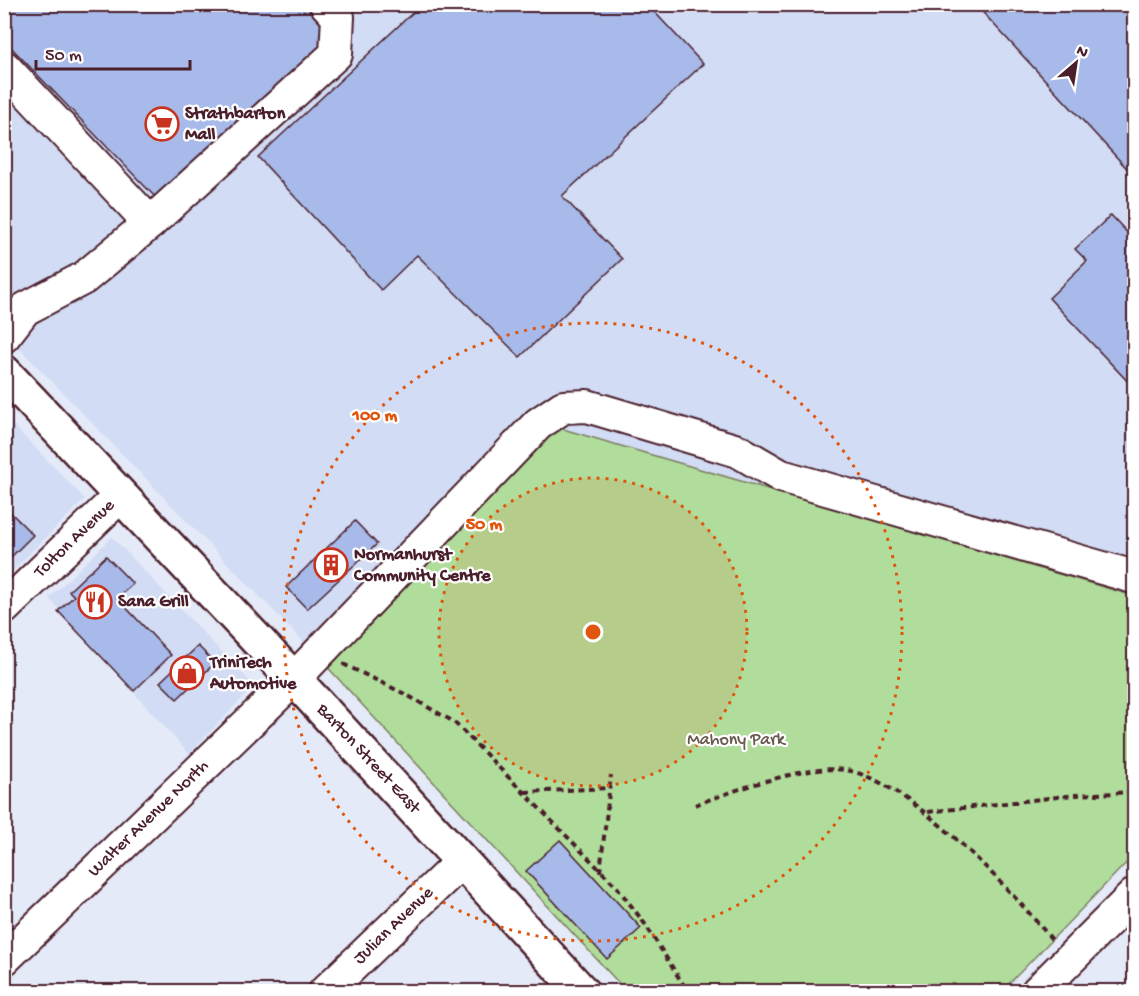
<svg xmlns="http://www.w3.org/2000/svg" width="1139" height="996" viewBox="0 0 1139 996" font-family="'Gochi Hand',sans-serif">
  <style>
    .built { fill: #d2dcf4 }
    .green { fill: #b0dd9b; stroke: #7d7e63; stroke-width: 1.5 }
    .building { fill: #a7bae9; stroke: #4a1f2b; stroke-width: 1.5 }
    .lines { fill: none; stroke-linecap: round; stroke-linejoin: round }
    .minor-casing { stroke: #4a1f2b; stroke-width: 36 }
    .major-casing { stroke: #4a1f2b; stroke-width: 38 }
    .path { stroke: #4a1f2b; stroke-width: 4; stroke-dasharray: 6 4.5; stroke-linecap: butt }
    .minor { stroke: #fff; stroke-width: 32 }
    .major { stroke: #fff; stroke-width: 33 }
    .ring { fill: none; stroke: #e0560e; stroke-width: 3; stroke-dasharray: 3 6 }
    .labels { text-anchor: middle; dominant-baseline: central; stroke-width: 4.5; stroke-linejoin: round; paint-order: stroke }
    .poi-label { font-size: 18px; font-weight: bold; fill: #4a1f2b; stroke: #fff; text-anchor: start }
    .street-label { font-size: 18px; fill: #4a1f2b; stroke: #fff }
    .park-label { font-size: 18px; fill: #69584d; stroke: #fff }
    .centre { fill: #e0560e; stroke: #fff; stroke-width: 3 }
    .ring-label { font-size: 18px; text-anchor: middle; font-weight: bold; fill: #e0560e; stroke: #fff; stroke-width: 4.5; stroke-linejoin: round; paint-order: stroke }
  </style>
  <rect width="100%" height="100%" fill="#e5eaf8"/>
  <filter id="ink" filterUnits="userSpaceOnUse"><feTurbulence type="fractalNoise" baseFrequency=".0167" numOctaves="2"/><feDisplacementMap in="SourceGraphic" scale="12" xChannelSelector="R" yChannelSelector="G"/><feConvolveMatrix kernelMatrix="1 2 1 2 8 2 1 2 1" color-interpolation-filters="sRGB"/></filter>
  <g filter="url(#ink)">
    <g class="built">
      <polygon points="5,5 1134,5 1134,594 556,427 321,660 5,333"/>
      <polygon points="5,417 85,499 5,578"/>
      <polygon points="112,537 254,686 189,754 49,598"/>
    </g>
    <polygon class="green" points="556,427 1134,596 1134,855 1002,991 626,991 321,660"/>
    <g class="building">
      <polygon points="4,4 311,4 324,18 322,48 158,200 4,40"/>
      <polygon points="422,4 647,4 703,64 562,196 622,259 520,357 417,255 381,290 258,157"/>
      <polygon points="975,4 1134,4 1134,176"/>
      <polygon points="1111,215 1134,240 1134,388 1049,298 1087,261 1075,249"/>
      <polygon points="4,506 33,535 11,557 4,551"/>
      <polygon points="355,521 377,544 307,609 286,587"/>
      <polygon points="106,556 133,584 117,598 171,655 134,691 58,611 74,596 69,591"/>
      <polygon points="198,646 215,663 177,699 160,682"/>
      <polygon points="560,840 641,928 607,959 526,871"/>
    </g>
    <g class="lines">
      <defs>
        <g id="minor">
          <polyline points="4,67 150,223 84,278 25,309 4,336"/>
          <polyline points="150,223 336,54 338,17 326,4"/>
          <polyline points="4,608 120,496"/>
          <polyline points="4,959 294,679 538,424 563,407 587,406 738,451 781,476 1134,577"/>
          <polyline points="325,992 462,861"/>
          <polyline points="1037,992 1134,895"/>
        </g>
        <polyline id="major" points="4,372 310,696 582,992"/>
      </defs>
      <use href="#minor" class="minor-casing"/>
      <use href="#major" class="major-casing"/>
      <g class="path">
        <polyline points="343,664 405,694 454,722 617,887 645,924 688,992"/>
        <polyline points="525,792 609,788"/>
        <path d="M 695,805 C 732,791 807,764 845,770 C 908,779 1012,891 1053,941"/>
        <polyline points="928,812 1075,795 1134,792"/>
        <polyline points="600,872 611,775"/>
      </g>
      <use href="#minor" class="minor"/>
      <use href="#major" class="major"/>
    </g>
  </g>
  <circle cx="593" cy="632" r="154" fill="#e0560e" fill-opacity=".12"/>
  <g class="ring">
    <circle cx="593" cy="632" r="154"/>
    <circle cx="593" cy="632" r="309"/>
  </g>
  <defs>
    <symbol id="supermarket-ring" viewBox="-11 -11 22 22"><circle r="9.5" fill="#fff" stroke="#c8321e" stroke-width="1.5"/><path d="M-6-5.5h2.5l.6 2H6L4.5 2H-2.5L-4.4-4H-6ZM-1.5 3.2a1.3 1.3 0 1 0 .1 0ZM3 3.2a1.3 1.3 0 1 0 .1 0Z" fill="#c8321e"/></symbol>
    <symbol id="building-ring" viewBox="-11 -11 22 22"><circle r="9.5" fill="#fff" stroke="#c8321e" stroke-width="1.5"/><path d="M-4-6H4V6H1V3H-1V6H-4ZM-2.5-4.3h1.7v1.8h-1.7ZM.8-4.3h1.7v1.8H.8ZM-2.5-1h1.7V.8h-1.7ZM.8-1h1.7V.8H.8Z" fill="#c8321e"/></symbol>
    <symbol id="restaurant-ring" viewBox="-11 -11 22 22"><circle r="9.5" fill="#fff" stroke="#c8321e" stroke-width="1.5"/><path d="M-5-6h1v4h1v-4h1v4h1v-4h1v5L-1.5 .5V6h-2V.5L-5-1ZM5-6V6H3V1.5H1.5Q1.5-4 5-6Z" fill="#c8321e"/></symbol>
    <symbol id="shop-ring" viewBox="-11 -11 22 22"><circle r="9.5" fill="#fff" stroke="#c8321e" stroke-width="1.5"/><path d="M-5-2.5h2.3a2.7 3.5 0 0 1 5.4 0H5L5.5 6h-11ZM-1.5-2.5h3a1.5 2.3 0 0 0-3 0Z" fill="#c8321e"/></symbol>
  </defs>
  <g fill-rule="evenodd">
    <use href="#supermarket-ring" x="143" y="105" width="38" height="38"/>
    <use href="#building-ring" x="312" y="546" width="38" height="38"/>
    <use href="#restaurant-ring" x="76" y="583" width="38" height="38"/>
    <use href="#shop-ring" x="168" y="654" width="38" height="38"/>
  </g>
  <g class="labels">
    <g class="poi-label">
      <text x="185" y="114">Strathbarton<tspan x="185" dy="21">Mall</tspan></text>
      <text x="354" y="555">Normanhurst<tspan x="354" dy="21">Community Centre</tspan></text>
      <text x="118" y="602">Sana Grill</text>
      <text x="210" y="663">TriniTech<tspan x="210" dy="21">Automotive</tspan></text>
    </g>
    <g class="street-label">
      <text transform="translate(75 539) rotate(-44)">Tolton Avenue</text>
      <text transform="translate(368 759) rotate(47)">Barton Street East</text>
      <text transform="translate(149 819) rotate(-44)">Walter Avenue North</text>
      <text transform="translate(394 926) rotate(-44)">Julian Avenue</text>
    </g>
    <g class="park-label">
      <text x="736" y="740">Mahony Park</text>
    </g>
  </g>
  <circle cx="593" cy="632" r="9" class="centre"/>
  <g class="ring-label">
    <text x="375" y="420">100 m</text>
    <text x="484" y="529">50 m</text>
  </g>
  <rect width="1139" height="996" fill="none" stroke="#fff" stroke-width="24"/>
  <rect x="12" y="12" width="1115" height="972" fill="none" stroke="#4a1f2b" stroke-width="2" filter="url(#ink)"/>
  <g transform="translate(1076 63) rotate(29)" stroke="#ffffff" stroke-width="4.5" paint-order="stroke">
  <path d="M0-4.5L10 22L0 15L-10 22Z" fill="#4a1f2b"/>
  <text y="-9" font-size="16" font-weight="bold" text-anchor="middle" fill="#4a1f2b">N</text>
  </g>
  <path d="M36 60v9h154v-9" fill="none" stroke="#4a1f2b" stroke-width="3"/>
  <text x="45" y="60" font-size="18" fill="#4a1f2b" stroke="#ffffff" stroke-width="4.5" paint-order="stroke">50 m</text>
</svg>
